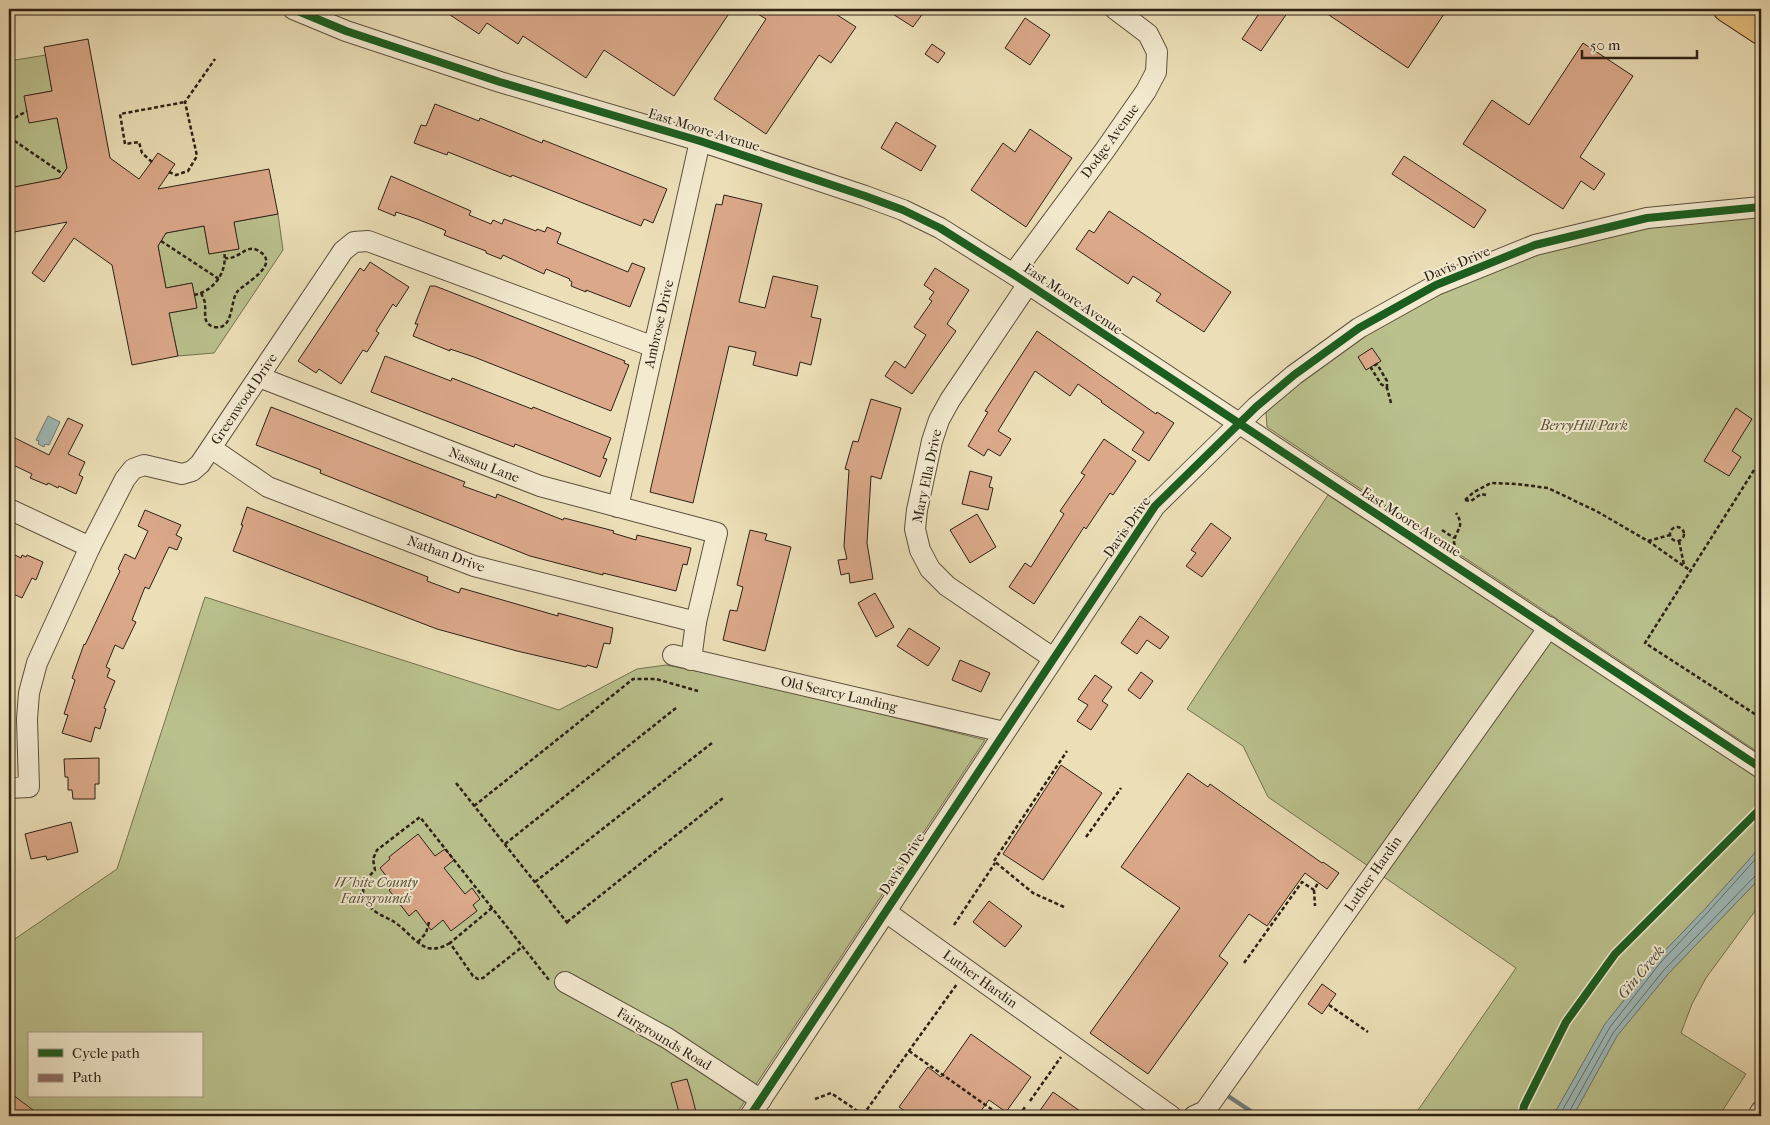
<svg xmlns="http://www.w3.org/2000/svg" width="1770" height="1125" viewBox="0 0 1770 1125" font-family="'IM FELL French Canon',serif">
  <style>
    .green { fill: #bac18d; stroke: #747151; fill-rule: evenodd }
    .water { fill: #9ebaba; stroke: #717d78 }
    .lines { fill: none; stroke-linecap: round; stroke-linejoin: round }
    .shore { stroke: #666e68; stroke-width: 1 }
    .stream { stroke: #717d78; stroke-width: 4.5 }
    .building { fill: #dba98a; stroke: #2d2115 }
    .minor-casing { stroke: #5d503e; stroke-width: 22 }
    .major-casing { stroke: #2d2115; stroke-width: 27 }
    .path { stroke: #2d2115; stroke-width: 2.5; stroke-dasharray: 4 2.5; stroke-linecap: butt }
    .minor { stroke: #f3ead0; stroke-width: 20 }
    .major { stroke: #e6c07c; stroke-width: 25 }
    .quiet { stroke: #8d6e63; stroke-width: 6; stroke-dasharray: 12 6; stroke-linecap: butt }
    .cycleway-casing { stroke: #f3ead0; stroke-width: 11 }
    .cycleway { stroke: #1b5e20; stroke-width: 8 }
    .labels { text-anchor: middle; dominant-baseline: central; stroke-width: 4; stroke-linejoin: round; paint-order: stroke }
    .street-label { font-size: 14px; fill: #2d2115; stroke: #f3ead0 }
    .park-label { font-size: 14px; font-style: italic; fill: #575139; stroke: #f3ead0 }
    .water-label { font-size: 15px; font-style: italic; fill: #4f4f47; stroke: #f3ead0 }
  </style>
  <rect width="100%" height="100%" fill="#ecdfb7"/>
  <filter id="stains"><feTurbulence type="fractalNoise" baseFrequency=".004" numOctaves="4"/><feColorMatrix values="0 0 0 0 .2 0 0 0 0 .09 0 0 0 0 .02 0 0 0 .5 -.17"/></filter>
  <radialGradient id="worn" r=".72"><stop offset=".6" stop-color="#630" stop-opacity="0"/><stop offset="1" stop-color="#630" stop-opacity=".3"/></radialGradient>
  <g class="green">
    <polygon points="46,55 52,91 25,96 57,118 67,168 60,178 11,188 9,174 9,69 15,60"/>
    <polygon points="278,214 283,250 214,353 178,356 169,313 197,308 192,283 166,288 158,246 166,233 204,226 209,254 238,249 234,222"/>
    <polygon points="1761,217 1761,754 1267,427 1266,412 1310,373 1370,332 1447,291 1530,255 1629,230"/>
    <polygon points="1328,495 1761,779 1761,846 1705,909 1657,959 1605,1024 1553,1116 1414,1116 1516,968 1268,797 1243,746 1187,709"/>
    <path d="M 205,597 L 559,710 L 637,669 L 666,665 L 766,685 L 985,740 L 735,1116 L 9,1116 L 9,943 L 117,869 ZM 29,1034 L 201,1034 L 201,1096 L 29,1096 Z"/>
    <polygon points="1761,877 1761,903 1706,978 1692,1004 1681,1033 1746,1074 1719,1116 1573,1116 1617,1036 1668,974"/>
  </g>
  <g class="water">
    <polygon points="48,416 60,422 49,445 45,444 44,447 38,444 39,441 36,440"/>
    <polygon points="1761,846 1761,877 1668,974 1617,1036 1573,1116 1553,1116 1605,1024 1657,959 1705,909"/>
  </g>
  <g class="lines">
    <g class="shore">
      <polyline points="1559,1116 1610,1027 1661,962 1708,912 1761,853"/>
      <polyline points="1569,1116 1569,1112 1613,1033 1664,970 1756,875 1761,874"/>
    </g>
    <polyline class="stream" points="1228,1096 1258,1116"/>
  </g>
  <g class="building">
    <polygon points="441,9 732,9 674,96 604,50 586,78 523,36 518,44 487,23 479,34"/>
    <polygon points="750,9 828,9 856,27 831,63 819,55 766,134 714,99 766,19"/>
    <polygon points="885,9 926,9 913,27"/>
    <polygon points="1262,9 1290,9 1261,51 1242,39"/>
    <polygon points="1320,9 1436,9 1444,14 1408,68"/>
    <polygon points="1025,18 1050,35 1030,65 1005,48"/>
    <polygon points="88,39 110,158 139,179 158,153 175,164 158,189 269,169 278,214 234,222 239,249 209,254 204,226 166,233 158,246 166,288 192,283 197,308 169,313 178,356 132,365 112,265 74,238 44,282 32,273 67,222 9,233 9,188 60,178 67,168 57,118 29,123 24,96 52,91 44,47"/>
    <polygon points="1583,43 1633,76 1580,157 1605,174 1594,190 1581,181 1563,209 1463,144 1492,100 1529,125"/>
    <polygon points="932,44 945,53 938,63 925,54"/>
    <polygon points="435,104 479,121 480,118 542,143 543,140 667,189 653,223 644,219 641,226 512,175 511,177 448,152 447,155 414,143 421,125 426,126"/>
    <polygon points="896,122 936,146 921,171 881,148"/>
    <polygon points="1030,129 1072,158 1026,227 971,190 1003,143 1015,152"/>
    <polygon points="1404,156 1486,210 1474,228 1392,174"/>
    <polygon points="391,176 471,211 469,215 491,224 493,220 502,224 504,219 536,231 537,229 545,232 547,227 561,233 557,243 628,272 632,263 645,268 630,307 586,290 586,292 571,286 572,282 569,280 570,279 546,269 544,274 503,255 501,259 486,253 486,251 449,237 444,235 446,231 442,229 417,219 396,212 395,216 378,209"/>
    <polygon points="724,195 762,204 739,302 765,308 773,276 818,286 811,317 821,319 811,365 800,362 797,376 753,365 756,352 729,346 693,503 650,492 716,204 722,205"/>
    <polygon points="1109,211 1231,292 1204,332 1156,301 1161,294 1133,276 1128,284 1076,249 1089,230 1094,233"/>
    <polygon points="370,262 409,287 396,307 393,304 376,331 379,333 367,352 363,350 341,384 319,369 316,373 298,361 360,268 364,271"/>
    <polygon points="935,268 969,290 947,324 956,331 912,394 885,376 895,361 905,368 926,335 914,327 932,301 929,299 934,292 924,285"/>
    <polygon points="430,286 435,286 448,291 625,361 624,363 629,365 611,411 474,357 450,349 450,351 413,336 418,324 415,324"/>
    <polygon points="1037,331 1156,414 1157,412 1174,423 1149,461 1132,450 1144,432 1101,402 1102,401 1078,384 1070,396 1035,371 998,431 1011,439 1000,456 988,449 984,456 968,446 988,412 985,411"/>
    <polygon points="1372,348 1381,361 1366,370 1358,357"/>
    <polygon points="385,356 451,381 452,378 532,409 533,407 611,438 603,458 607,459 600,477 515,444 514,447 371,392"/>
    <polygon points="871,399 901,408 881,479 871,476 867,543 873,579 850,583 849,573 841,575 838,560 847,559 844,546 849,470 845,469 853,441 858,442"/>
    <polygon points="271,407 465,482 463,486 496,498 497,494 563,520 564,518 614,531 613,533 636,540 637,535 691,548 687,565 683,564 676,591 603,573 603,575 530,556 320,473 321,470 256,445"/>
    <polygon points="1736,408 1752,419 1732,451 1741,457 1729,476 1704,461"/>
    <polygon points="68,418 83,425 68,454 85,462 79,475 83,477 76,494 59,486 58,488 48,483 47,485 30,478 32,474 9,463 9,435 49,455"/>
    <polygon points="1104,439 1136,461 1113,495 1110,493 1086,529 1084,527 1034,604 1009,587 1025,563 1031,567 1064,514 1060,511 1085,475 1081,473"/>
    <polygon points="970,471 992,477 989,487 993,488 988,510 962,504"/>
    <polygon points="247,507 428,577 427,581 459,593 461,588 558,616 558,613 613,628 610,644 604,643 597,668 587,665 586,667 517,651 437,629 233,551 243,525 241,525"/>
    <polygon points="145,510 181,525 176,535 182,538 177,550 169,547 149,589 145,587 132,620 136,622 123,649 115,645 106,667 110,669 107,677 115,681 104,708 106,709 100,729 95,727 91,742 62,733 68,715 64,714 75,680 72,678 84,644 85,645 120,571 118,569 125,554 135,559 148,531 138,526"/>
    <polygon points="977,514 996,547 970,563 950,530"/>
    <polygon points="1211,523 1231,538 1202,577 1186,566 1196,553 1191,550"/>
    <polygon points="750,530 767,534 765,540 791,547 765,651 723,640 730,610 737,611 743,587 737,585"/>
    <polygon points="9,552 21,558 22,555 26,557 27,555 43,562 36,580 32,578 22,598 9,592"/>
    <polygon points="875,593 894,627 876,637 858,603"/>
    <polygon points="1140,616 1169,637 1160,649 1147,640 1137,654 1121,643"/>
    <polygon points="909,628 940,648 928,666 897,646"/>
    <polygon points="960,660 990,673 981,692 952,680"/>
    <polygon points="1141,672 1153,681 1140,699 1128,690"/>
    <polygon points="1095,675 1112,687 1102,701 1108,705 1091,730 1077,721 1088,705 1078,699"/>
    <polygon points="99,758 99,784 95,784 95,799 73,799 72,790 68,790 68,777 65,777 64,759"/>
    <polygon points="1061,765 1102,793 1043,880 1003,854"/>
    <polygon points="1188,773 1208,787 1210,784 1322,863 1323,862 1339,873 1327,889 1305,873 1267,926 1249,914 1219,956 1228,963 1148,1074 1090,1033 1180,908 1121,867"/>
    <polygon points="71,822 78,852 47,860 46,856 31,859 25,834"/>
    <polygon points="418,834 435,856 445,849 454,860 444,868 465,894 472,888 480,899 473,905 477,911 451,931 443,920 431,930 416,910 409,916 389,890 394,886 380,868 390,859 389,857"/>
    <polygon points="989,901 1022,926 1005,947 973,922"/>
    <polygon points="1322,984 1336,994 1322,1014 1308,1004"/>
    <polygon points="971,1034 1031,1077 1006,1112 989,1100 977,1116 912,1116 899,1107 928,1067 941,1077"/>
    <polygon points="687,1079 692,1096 697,1116 680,1116 671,1083"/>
    <polygon points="9,1092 41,1116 9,1116"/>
    <polygon points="1053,1092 1087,1116 1036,1116"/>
  </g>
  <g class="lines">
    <defs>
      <g id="minor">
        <polyline points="293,9 346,31 500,82 700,141 865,196 903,210 940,228 1013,274 1761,768"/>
        <polyline points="1013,274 1105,150 1146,91 1156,72 1157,52 1148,34 1115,9"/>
        <polyline points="1028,284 950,400 939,420 932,441 917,510 915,529 920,550 930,569 947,586 1053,658"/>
        <polyline points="259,377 540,486 717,533 696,622 691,660"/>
        <polyline points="211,448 268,487 474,566 696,622"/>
        <polyline points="618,507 700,141"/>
        <polyline points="9,509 90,547"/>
        <polyline points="673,655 1004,732"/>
        <polyline points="9,788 29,787 27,719 29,693 37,663 90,547 125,479 133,469 144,465 182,474 192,471 200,464 343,251 354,242 368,241 654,347"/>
        <polyline points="886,912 1171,1116"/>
        <polyline points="565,982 667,1038 761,1100"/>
        <polyline points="750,1116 1155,506 1256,407 1294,375 1359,328 1436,285 1535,245 1647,218 1761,207"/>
        <polyline points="1194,1116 1205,1111 1549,627"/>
        <polyline points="1758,1116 1761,1111"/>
      </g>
      <polyline id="major" points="1726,9 1761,32"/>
    </defs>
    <use href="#minor" class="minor-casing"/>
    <use href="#major" class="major-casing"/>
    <g class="path">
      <polyline points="9,121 27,111"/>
      <polyline points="9,137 63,174"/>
      <polyline points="152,162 142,153 139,142 125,144 120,114 185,102"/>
      <polyline points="169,172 176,175 188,171 197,156 185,102 215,59"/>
      <polyline points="161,241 219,279"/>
      <path d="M 201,293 C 203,297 205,301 205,304 C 206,313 202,324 214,327 C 234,331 230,301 237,292 C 244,283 284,264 257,250 C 246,244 239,260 225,258"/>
      <path d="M 194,295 C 214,291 228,272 224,251"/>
      <polyline points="1387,388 1387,381 1377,364 1371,368 1381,384 1387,388 1391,403"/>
      <polyline points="1761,459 1645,643 1761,718"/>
      <polyline points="1465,500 1474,492 1491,483 1517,484 1548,488 1598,512 1648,541 1691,571"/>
      <polyline points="1465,500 1471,501 1481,494 1486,495"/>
      <circle cx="1677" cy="534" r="7"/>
      <polyline points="1442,530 1454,538"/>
      <polyline points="1648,541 1670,535"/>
      <polyline points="1679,541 1684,565"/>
      <path d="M 1455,545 L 1454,543 C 1455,529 1466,528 1456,513"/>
      <polyline points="456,783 569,925"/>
      <polyline points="474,806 633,679 656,679 698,691"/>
      <polyline points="1086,837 1121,788"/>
      <polyline points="505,844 676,708"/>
      <polyline points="535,882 712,743"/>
      <polyline points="1314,890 1315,906"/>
      <polyline points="1064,907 1033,893 994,861 1067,751"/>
      <polyline points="492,908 450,943 473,976 478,979 483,978 522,947"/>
      <polyline points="567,922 723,798"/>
      <polyline points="954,925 995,863"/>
      <polyline points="418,942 426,933 429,922"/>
      <path d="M 450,943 C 443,947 436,950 428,948 C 416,944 407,931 397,924 C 391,919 383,917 376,912 C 358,900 360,884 375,870 L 373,859 L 377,850 L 420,817 L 549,980"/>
      <polyline points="1244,963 1302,882 1314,890 1318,883"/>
      <polyline points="1329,1005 1368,1032"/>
      <polyline points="909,1051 1001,1116"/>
      <polyline points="815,1099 831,1093 865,1116"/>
      <polyline points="1030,1101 1061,1057"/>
      <polyline points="863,1115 957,984"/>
      <polyline points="1019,1116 1025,1107"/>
    </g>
    <use href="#minor" class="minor"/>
    <use href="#major" class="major"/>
    <polyline class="quiet" points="1588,1116 1589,1112"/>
    <defs>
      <g id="cycleway">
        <polyline points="293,9 346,31 500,82 700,141 865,196 903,210 940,228 1013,274 1761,768"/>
        <polyline points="750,1116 1155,506 1256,407 1294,375 1359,328 1436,285 1535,245 1647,218 1761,207"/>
        <polyline points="1522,1116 1524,1106 1566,1022 1615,954 1761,808"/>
      </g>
    </defs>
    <use href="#cycleway" class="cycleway-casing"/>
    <use href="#cycleway" class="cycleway"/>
  </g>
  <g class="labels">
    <g class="street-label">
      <text transform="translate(704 130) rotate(17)">East Moore Avenue</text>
      <text transform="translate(1110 141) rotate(-54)">Dodge Avenue</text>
      <text transform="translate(1457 264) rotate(-23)">Davis Drive</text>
      <text transform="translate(1073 299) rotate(34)">East Moore Avenue</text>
      <text transform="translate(659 324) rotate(-77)">Ambrose Drive</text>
      <text transform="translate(244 399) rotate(-56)">Greenwood Drive</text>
      <text transform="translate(484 465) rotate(21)">Nassau Lane</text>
      <text transform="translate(927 476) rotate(-78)">Mary Ella Drive</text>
      <text transform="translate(1411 522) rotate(33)">East Moore Avenue</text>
      <text transform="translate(1127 527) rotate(-55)">Davis Drive</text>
      <text transform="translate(446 554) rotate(20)">Nathan Drive</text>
      <text transform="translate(839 694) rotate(13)">Old Searcy Landing</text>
      <text transform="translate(902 864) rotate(-57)">Davis Drive</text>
      <text transform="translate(1373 874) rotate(-55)">Luther Hardin</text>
      <text transform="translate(980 979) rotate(36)">Luther Hardin</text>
      <text transform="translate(664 1039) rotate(31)">Fairgrounds Road</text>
    </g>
    <g class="park-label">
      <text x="1584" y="425">BerryHill Park</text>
      <text x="376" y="882">White County<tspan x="376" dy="16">Fairgrounds</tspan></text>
    </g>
    <g class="water-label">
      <text transform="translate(1641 972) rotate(-50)">Gin Creek</text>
    </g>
  </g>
  <rect width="1770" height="1125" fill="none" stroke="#ecdfb7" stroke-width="30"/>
  <rect x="10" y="10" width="1750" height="1105" fill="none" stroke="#2d2115" stroke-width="2.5"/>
  <rect x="15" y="15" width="1740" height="1095" fill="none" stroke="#2d2115"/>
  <rect x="28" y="1032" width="175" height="65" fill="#f3ead0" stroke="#a49a85"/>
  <rect x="38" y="1049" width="25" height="8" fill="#1b5e20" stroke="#a49a85"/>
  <text x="72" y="1058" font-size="15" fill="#2d2115">Cycle path</text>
  <rect x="38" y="1074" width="25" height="8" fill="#8d6e63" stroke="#a49a85"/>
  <text x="72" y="1082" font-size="15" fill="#2d2115">Path</text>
  <path d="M1582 50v8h115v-8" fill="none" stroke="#2d2115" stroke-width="2.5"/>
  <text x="1590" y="50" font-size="15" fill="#2d2115" stroke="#f3ead0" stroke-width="4" paint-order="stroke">50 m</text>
  <rect width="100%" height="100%" filter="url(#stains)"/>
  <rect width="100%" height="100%" fill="url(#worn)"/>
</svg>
